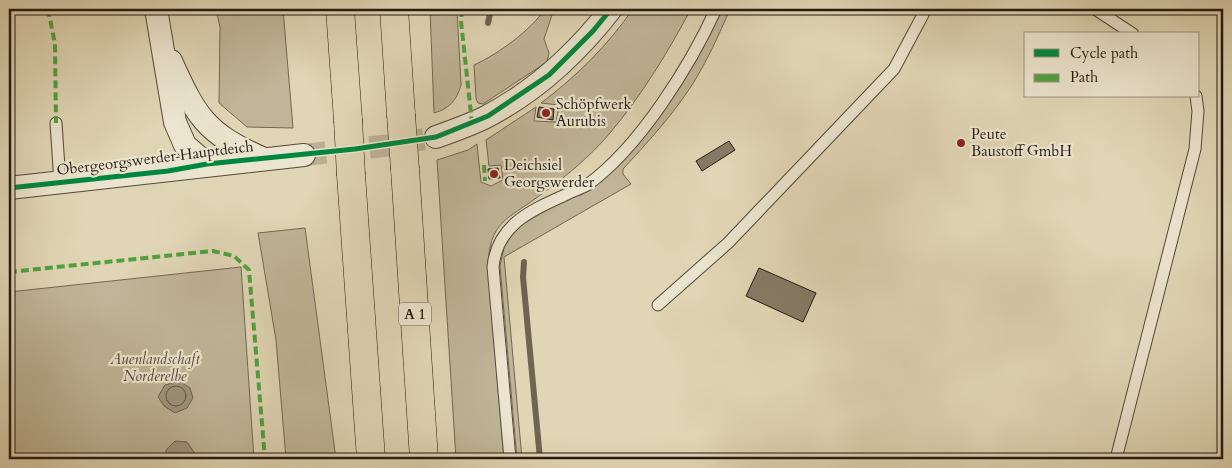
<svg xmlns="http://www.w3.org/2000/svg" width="1232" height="468" viewBox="0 0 1232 468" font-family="Cardo,serif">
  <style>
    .green { fill: #c0b598; stroke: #716854 }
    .water { fill: #9f957d; stroke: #6d6452 }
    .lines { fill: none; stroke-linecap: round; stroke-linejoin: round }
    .shore { stroke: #605847; stroke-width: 1 }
    .stream { stroke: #6d6452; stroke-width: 6 }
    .building { fill: #857b66; stroke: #221a11 }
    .minor-tunnel { stroke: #bab093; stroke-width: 22; stroke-dasharray: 22 11; stroke-linecap: butt }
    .service-casing { stroke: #52493a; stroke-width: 13 }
    .minor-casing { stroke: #52493a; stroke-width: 24 }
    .motorway-casing { stroke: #221a11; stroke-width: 29 }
    .service { stroke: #ebe4ce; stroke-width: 11 }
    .minor { stroke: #ebe4ce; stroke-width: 22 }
    .motorway { stroke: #e0d5b4; stroke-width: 28 }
    .motorway-bridge-casing { stroke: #221a11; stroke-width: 29; stroke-linecap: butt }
    .motorway-bridge { stroke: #e0d5b4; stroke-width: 28 }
    .quiet { stroke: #50a13f; stroke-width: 4; stroke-dasharray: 8 4; stroke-linecap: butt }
    .cycleway-casing { stroke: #ebe4ce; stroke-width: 8 }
    .cycleway { stroke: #00873e; stroke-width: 5 }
    .poi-dot { fill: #8f2418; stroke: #ebe4ce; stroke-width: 2 }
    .labels { text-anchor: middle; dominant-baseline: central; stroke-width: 4.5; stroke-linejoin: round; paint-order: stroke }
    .shield { fill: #ebe4ce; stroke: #5e574a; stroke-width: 1 }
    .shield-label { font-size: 14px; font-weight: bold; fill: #221a11 }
    .poi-label { font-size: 15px; fill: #221a11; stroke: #ebe4ce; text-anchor: start }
    .street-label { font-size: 15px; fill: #221a11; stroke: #ebe4ce }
    .park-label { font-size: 15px; font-style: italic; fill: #51483a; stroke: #ebe4ce }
  </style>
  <rect width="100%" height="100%" fill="#e0d5b4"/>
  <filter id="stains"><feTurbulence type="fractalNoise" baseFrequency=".004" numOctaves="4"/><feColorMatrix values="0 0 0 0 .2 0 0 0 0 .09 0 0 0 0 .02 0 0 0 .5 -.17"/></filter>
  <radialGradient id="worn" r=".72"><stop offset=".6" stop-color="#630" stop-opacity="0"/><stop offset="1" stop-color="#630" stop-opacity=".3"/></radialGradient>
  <g class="green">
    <polygon points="216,9 283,9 293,128 247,127 219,103 220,27"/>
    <path d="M 430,9 L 457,9 L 461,85 C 457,100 449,109 434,113 Z"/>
    <path d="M 545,9 L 554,9 L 544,39 L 549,53 L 547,62 L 483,104 L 478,103 L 476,99 L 474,65 C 498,54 530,31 545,9 Z"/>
    <path d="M 633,9 L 691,9 C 668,52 642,95 610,133 C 591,156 564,178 539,196 C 507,220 489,221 488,268 L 504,459 L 456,459 L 437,160 L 468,150 L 477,144 L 481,182 L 491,186 L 503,180 L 501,165 L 489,166 L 486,140 L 536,107 L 534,121 L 556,122 L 559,105 L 541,103 C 577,76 607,46 633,9 Z"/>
    <path d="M 720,9 L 730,9 C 719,35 707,61 692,85 C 672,116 647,143 623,169 L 623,174 L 631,184 L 504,257 L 522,459 L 517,459 L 500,266 L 505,243 L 522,222 L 572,197 L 626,151 Z"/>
    <polygon points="305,228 336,459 286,459 276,340 258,233"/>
    <polygon points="241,267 254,459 9,459 9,292"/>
  </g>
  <g class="water">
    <polygon points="179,381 190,388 193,398 187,408 175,413 164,406 158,397 165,385"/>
    <polygon points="175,441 187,442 194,452 195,459 166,459 166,450"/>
  </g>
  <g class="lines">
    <circle class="shore" cx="176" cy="396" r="10"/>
    <g class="stream">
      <polyline points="488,23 491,9"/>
      <polyline points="524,262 523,277 540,459"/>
    </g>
  </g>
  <g class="building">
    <polygon points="539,107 554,109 553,120 537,117"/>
    <polygon points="729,141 735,150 702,171 696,161"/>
    <polygon points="498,168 500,178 489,179 488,169"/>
    <polygon points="759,268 816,293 803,322 746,296"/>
  </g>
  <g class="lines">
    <polyline class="minor-tunnel" points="304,155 391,145 436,137"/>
    <defs>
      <g id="service">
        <polyline points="1095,9 1133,34"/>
        <polyline points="56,123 60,183"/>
        <polyline points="658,305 728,243 894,69 926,9"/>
        <path d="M 510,459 L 493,267 C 497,226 529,211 563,196 C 570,192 580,189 587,185 C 639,148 690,66 716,9"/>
        <polyline points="1116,459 1195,149 1198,111 1196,96"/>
      </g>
      <g id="minor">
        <polyline points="156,9 175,122 185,145 207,164"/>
        <path d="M 171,61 C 196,116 205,133 262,158"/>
        <path d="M 436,137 C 453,131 470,125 486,117 C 536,91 577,53 611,9"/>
        <polyline points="9,188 304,155"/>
      </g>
      <g id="motorway">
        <polyline points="340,9 348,120"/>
        <polyline points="394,9 401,115"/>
        <polyline points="405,169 424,459"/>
        <polyline points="351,175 371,459"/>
      </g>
    </defs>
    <use href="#service" class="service-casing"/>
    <use href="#minor" class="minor-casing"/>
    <use href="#motorway" class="motorway-casing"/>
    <use href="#service" class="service"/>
    <use href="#minor" class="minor"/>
    <use href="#motorway" class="motorway"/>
    <defs>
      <g id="motorway-bridge">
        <polyline points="401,115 405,169"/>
        <polyline points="348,120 351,175"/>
      </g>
    </defs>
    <use href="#motorway-bridge" class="motorway-bridge-casing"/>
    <use href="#motorway-bridge" class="motorway-bridge"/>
    <g class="quiet">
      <polyline points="48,9 55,44 56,123"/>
      <polyline points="462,9 461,21 472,123"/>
      <polyline points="484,165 485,181"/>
      <polyline points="9,272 213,251 234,256 249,270 265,459"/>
    </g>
    <defs>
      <polyline id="cycleway" points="9,188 168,171 207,164 355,149 436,137 488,116 549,75 593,31 611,9"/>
    </defs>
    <use href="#cycleway" class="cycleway-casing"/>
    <use href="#cycleway" class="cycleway"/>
  </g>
  <g class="poi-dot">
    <circle cx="546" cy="113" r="5"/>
    <circle cx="961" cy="143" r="5"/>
    <circle cx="494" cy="174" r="5"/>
  </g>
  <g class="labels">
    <rect class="shield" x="399" y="302.5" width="32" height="23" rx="4"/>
    <g class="shield-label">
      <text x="415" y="314">A 1</text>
    </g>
    <g class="poi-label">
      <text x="556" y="104">Schöpfwerk<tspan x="556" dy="17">Aurubis</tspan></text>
      <text x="971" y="134">Peute<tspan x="971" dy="17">Baustoff GmbH</tspan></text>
      <text x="504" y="165">Deichsiel<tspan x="504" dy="17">Georgswerder</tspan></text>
    </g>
    <g class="street-label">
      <text transform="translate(155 158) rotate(-7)">Obergeorgswerder Hauptdeich</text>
    </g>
    <g class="park-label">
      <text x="155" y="359">Auenlandschaft<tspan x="155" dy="17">Norderelbe</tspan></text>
    </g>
  </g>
  <rect width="1232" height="468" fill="none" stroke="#e0d5b4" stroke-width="30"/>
  <rect x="10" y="10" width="1212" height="448" fill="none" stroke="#221a11" stroke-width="2.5"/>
  <rect x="15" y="15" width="1202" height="438" fill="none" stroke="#221a11"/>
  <rect x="1024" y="32" width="175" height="65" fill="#ebe4ce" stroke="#9b9382"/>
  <rect x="1034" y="49" width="25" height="8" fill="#00873e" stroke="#9b9382"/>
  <text x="1070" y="58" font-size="15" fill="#221a11">Cycle path</text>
  <rect x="1034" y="74" width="25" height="8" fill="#50a13f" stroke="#9b9382"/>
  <text x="1070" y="82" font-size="15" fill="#221a11">Path</text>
  <rect width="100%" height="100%" filter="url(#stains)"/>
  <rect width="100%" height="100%" fill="url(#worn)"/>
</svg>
